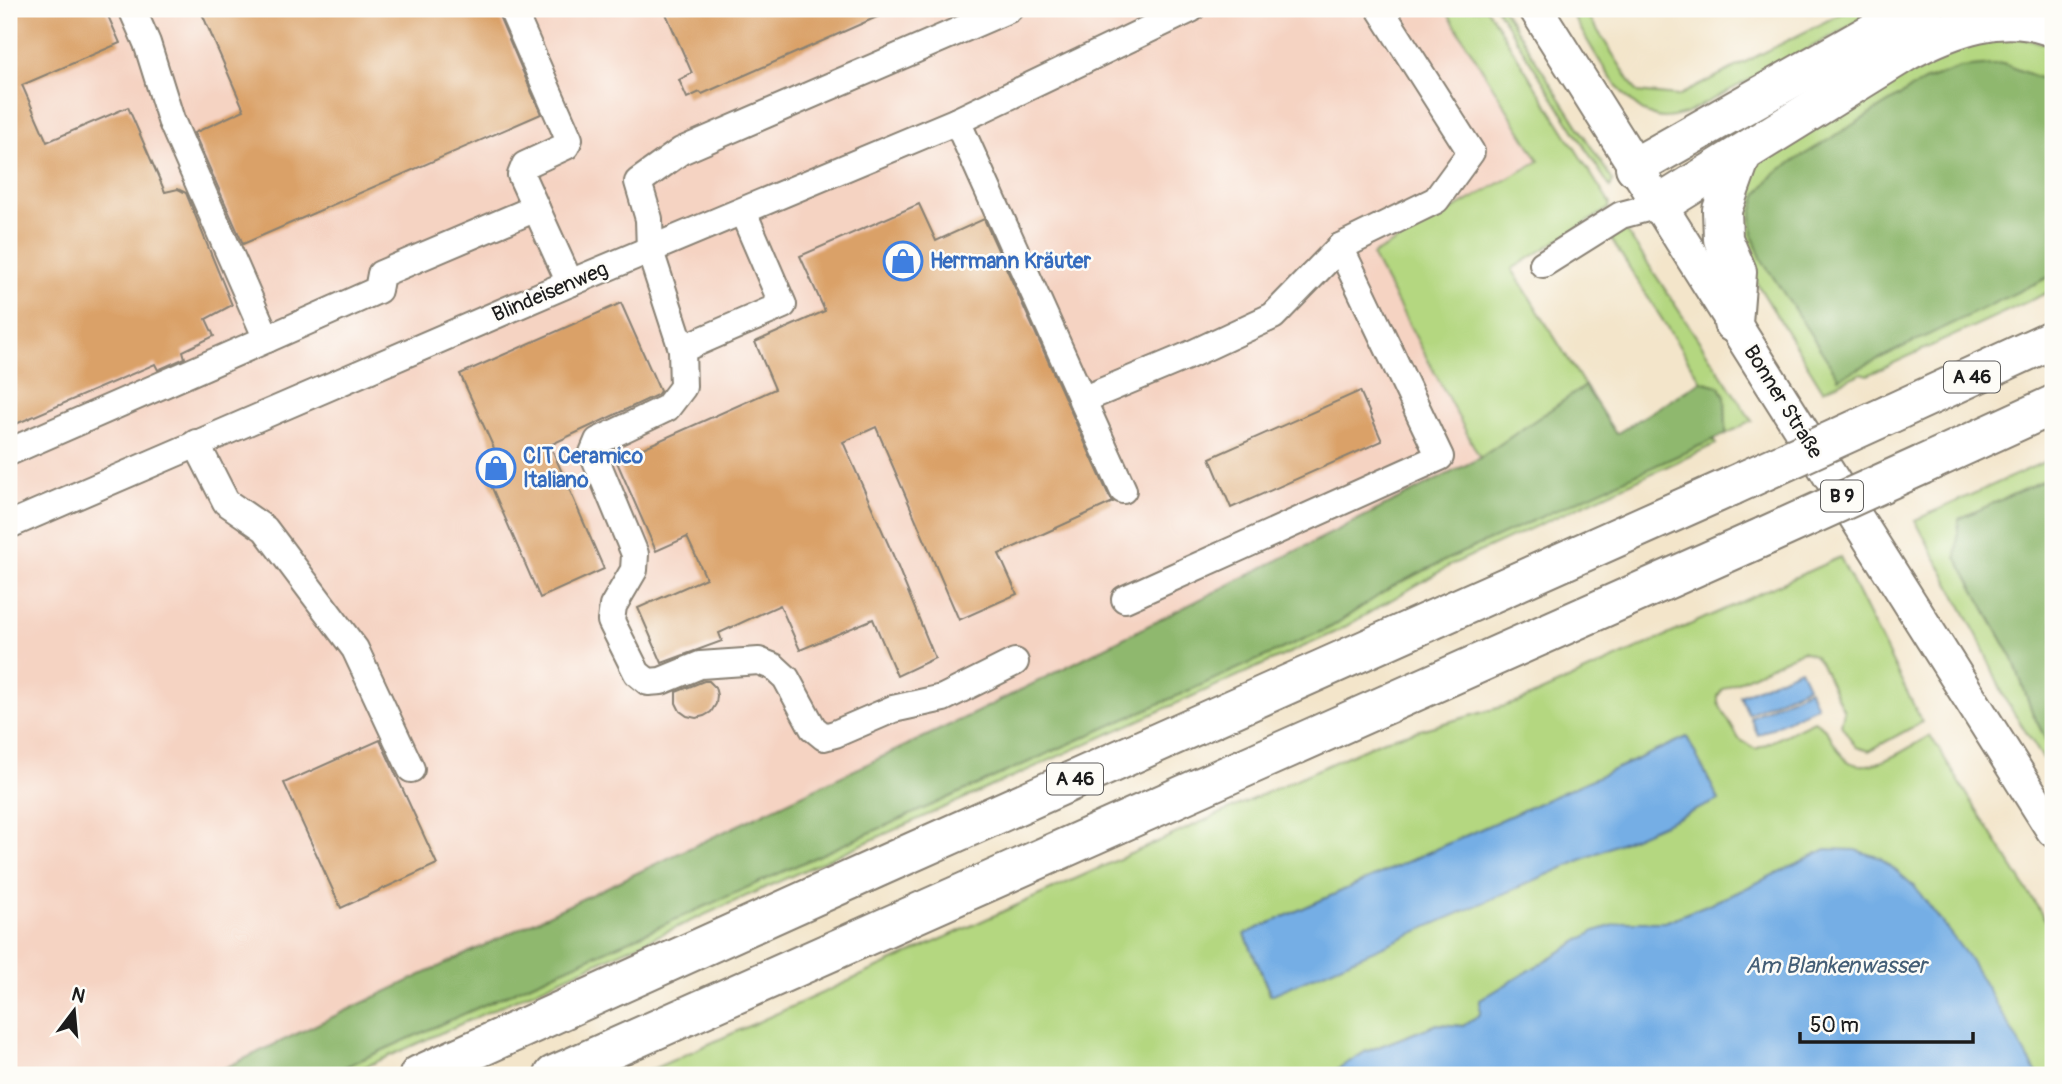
<svg xmlns="http://www.w3.org/2000/svg" width="2062" height="1084" viewBox="0 0 2062 1084" font-family="Pangolin,sans-serif">
  <style>
    .built { fill: #f5d3c2 }
    .green { fill: #b4d780; stroke: #687a4e; stroke-width: 2; fill-rule: evenodd }
    .forest { fill: #8fb86e; stroke: #566a45; stroke-width: 2 }
    .water { fill: #75aee5; stroke: #486580; stroke-width: 2 }
    .building { fill: #daa167 }
    .lines { fill: none; stroke-linecap: round; stroke-linejoin: round }
    .minor-casing { stroke: #888073; stroke-width: 30 }
    .major-casing { stroke: #888073; stroke-width: 37 }
    .highway-casing { stroke: #888073; stroke-width: 42 }
    .minor { stroke: #fff; stroke-width: 26 }
    .major { stroke: #fff; stroke-width: 33 }
    .highway { stroke: #fff; stroke-width: 38 }
    .highway-bridge-casing { stroke: #888073; stroke-width: 42; stroke-linecap: butt }
    .highway-bridge { stroke: #fff; stroke-width: 38 }
    .labels { text-anchor: middle; dominant-baseline: central; stroke-width: 5; stroke-linejoin: round; paint-order: stroke }
    .shield { fill: #fdfcf7; stroke: #605f5e; stroke-width: 2 }
    .shield-label { font-size: 19px; font-weight: bold; fill: #1c1c1c }
    .shop-label { font-size: 21px; font-weight: bold; fill: #366cbe; stroke: #fdfcf7; text-anchor: start }
    .street-label { font-size: 21px; fill: #1c1c1c; stroke: #fdfcf7 }
    .water-label { font-size: 23px; font-style: italic; fill: #445e76; stroke: #fdfcf7 }
  </style>
  <rect width="100%" height="100%" fill="#fdfcf7"/>
  <filter id="ink" filterUnits="userSpaceOnUse"><feTurbulence type="fractalNoise" baseFrequency=".0143" numOctaves="2"/><feDisplacementMap in="SourceGraphic" scale="14" xChannelSelector="R" yChannelSelector="G"/><feConvolveMatrix kernelMatrix="1 2 1 2 8 2 1 2 1" color-interpolation-filters="sRGB"/></filter>
  <filter id="wash" filterUnits="userSpaceOnUse"><feTurbulence type="fractalNoise" baseFrequency=".00686" numOctaves="4" result="noise"/><feDisplacementMap in="SourceGraphic" scale="28" xChannelSelector="R" yChannelSelector="G"/><feGaussianBlur stdDeviation="1.57" result="paint"/><feColorMatrix in="noise" values="0 0 0 0 0 0 0 0 0 0 0 0 0 0 0 0 0 1.4 0 .05"/><feComposite in="paint" operator="in"/></filter>
  <g filter="url(#wash)">
    <rect width="100%" height="100%" fill="#f3e5ca"/>
    <polygon class="built" points="9,9 1445,9 1539,161 1372,255 1480,458 977,712 210,1075 9,1075"/>
    <g class="green">
      <polygon points="1445,9 1487,9 1610,204 1608,209 1512,269 1585,386 1480,458 1372,255 1539,161"/>
      <polygon points="1497,9 1503,9 1613,181 1610,187"/>
      <path d="M 1569,9 L 1584,9 L 1637,92 L 1678,96 L 1850,9 L 1883,9 L 1685,114 C 1674,117 1663,120 1653,116 C 1616,101 1589,41 1569,9 Z"/>
      <polygon points="2005,35 2053,45 2053,90 2045,80 1839,377 2053,275 2053,290 1868,375 1862,373 1823,390 1740,256 1734,236 1751,168 1945,46"/>
      <polygon points="1623,226 1752,421 1726,434 1725,396 1719,386 1701,381 1608,234"/>
      <polygon points="1713,439 1716,444 1453,564 1336,632 347,1075 327,1075 1331,627 1393,586 1452,557"/>
      <polygon points="2053,458 2053,476 1959,519 1986,612 2013,659 2033,714 2053,754 2053,774 2006,701 1978,637 1915,520"/>
      <path d="M 1840,557 L 1922,722 L 1869,751 L 1856,747 L 1841,725 L 1844,711 L 1820,662 L 1814,655 L 1802,651 L 1723,689 L 1718,696 L 1718,703 L 1739,739 L 1756,749 L 1814,721 C 1831,730 1830,739 1841,754 C 1861,783 1908,748 1930,735 L 2053,932 L 2053,1075 L 2038,1075 L 1969,959 L 1736,893 L 1665,922 L 1624,922 L 1463,1026 L 1437,1024 L 1365,1052 L 1328,1075 L 640,1075 L 1381,741 L 1519,702 ZM 1687,737 L 1718,800 L 1270,995 L 1245,934 Z"/>
    </g>
    <g class="forest">
      <polygon points="2003,64 2045,80 2053,90 2053,275 1839,378 1762,260 1753,237 1752,212 1758,193 1776,172 1924,81 1960,68"/>
      <polygon points="1701,381 1719,386 1725,396 1726,434 1452,557 1393,586 1331,627 327,1075 210,1075 977,712 1480,458 1585,386 1616,434"/>
      <polygon points="2053,476 2053,754 2033,714 2013,659 1956,557 1959,519"/>
    </g>
    <g class="water">
      <polygon points="1800,669 1808,686 1748,714 1740,696"/>
      <polygon points="1809,689 1817,706 1758,735 1750,717"/>
      <polygon points="1687,737 1719,800 1271,995 1245,934"/>
      <polygon points="1826,849 1855,850 1881,858 1914,886 1969,958 2038,1075 1328,1075 1365,1052 1438,1024 1463,1026 1480,1014 1480,1000 1595,931 1624,922 1665,922 1736,893"/>
    </g>
    <g id="blocks">
      <g class="building">
        <polygon points="9,9 105,9 120,43 22,85 47,142 128,107 165,192 178,189 186,193 232,305 206,319 214,336 183,351 185,358 158,370 155,364 9,427"/>
        <polygon points="200,9 496,9 541,114 243,244 194,133 244,110"/>
        <polygon points="664,9 895,9 702,94 700,92 687,98 679,80 692,73"/>
        <polygon points="919,204 936,241 984,219 1109,496 1113,502 999,554 1017,594 959,620 876,427 843,442 893,555 935,658 897,676 873,619 800,650 780,605 719,633 722,641 662,663 638,608 706,578 687,537 656,551 616,460 775,389 755,342 825,311 800,256"/>
        <polygon points="621,303 660,391 657,395 550,445 604,569 540,598 482,465 498,457 460,374"/>
        <polygon points="1360,391 1382,441 1231,508 1210,458"/>
        <polygon points="704,681 709,681 715,687 717,695 716,704 711,712 704,716 696,718 687,716 680,711 676,703 676,692"/>
        <polygon points="380,740 437,864 341,908 284,783"/>
      </g>
    </g>
  </g>
  <g filter="url(#ink)">
    <use href="#blocks" fill-opacity="0" stroke="#888073" stroke-width="2"/>
    <g class="lines">
      <defs>
        <g id="minor">
          <polyline points="512,9 569,139 566,146 525,165 521,175 570,283"/>
          <polyline points="1009,9 681,151 638,182 649,219 650,251 682,349 683,387 667,408 598,441 593,453 635,554 634,570 613,606 611,621 637,673 648,682 661,681 700,665 759,661 774,667 786,678 813,728 824,737 835,734 893,709 943,698 1015,662"/>
          <polyline points="957,121 1123,490"/>
          <polyline points="1543,264 1621,215 1659,205"/>
          <polyline points="267,339 378,290 381,274 536,208"/>
          <polyline points="682,349 783,305 743,212"/>
          <polyline points="1082,400 1185,357 1273,316 1340,247 1436,200 1471,152 1380,9"/>
          <polyline points="196,443 226,502 265,529 355,649 411,769"/>
          <polyline points="9,452 267,339 171,120 147,43 132,9"/>
          <polyline points="9,525 570,283 957,121 1191,9"/>
          <polyline points="1125,599 1440,457 1340,247"/>
        </g>
        <polyline id="major" points="1536,9 2053,830"/>
        <g id="highway">
          <polyline points="1635,167 1886,25 1924,9"/>
          <path d="M 1659,205 L 1907,51 C 1952,27 2002,8 2053,27"/>
          <polyline points="1733,323 1737,272 1723,239 1722,210 1742,154"/>
          <polyline points="1890,414 2053,339"/>
          <polyline points="1922,465 2053,405"/>
          <polyline points="419,1075 879,867 1732,486"/>
          <polyline points="554,1075 1765,536"/>
        </g>
      </defs>
      <use href="#minor" class="minor-casing"/>
      <use href="#major" class="major-casing"/>
      <use href="#highway" class="highway-casing"/>
      <use href="#minor" class="minor"/>
      <use href="#major" class="major"/>
      <use href="#highway" class="highway"/>
      <defs>
        <g id="highway-bridge">
          <polyline points="1732,486 1890,414"/>
          <polyline points="1765,536 1922,465"/>
        </g>
      </defs>
      <use href="#highway-bridge" class="highway-bridge-casing"/>
      <use href="#highway-bridge" class="highway-bridge"/>
    </g>
  </g>
  <defs>
    <symbol id="shop-ring" viewBox="-11 -11 22 22"><circle r="9.5" fill="#fdfcf7" stroke="#3f7fe0" stroke-width="1.5"/><path d="M-5-2.5h2.3a2.7 3.5 0 0 1 5.4 0H5L5.5 6h-11ZM-1.5-2.5h3a1.5 2.3 0 0 0-3 0Z" fill="#3f7fe0"/></symbol>
  </defs>
  <g fill-rule="evenodd">
    <use href="#shop-ring" x="881" y="239" width="44" height="44"/>
    <use href="#shop-ring" x="474" y="446" width="44" height="44"/>
  </g>
  <g class="labels">
    <g class="shield">
      <rect x="1944" y="361.5" width="56" height="31" rx="5"/>
      <rect x="1821" y="480.5" width="42" height="31" rx="5"/>
      <rect x="1047" y="763.5" width="56" height="31" rx="5"/>
    </g>
    <g class="shield-label">
      <text x="1972" y="377">A 46</text>
      <text x="1842" y="496">B 9</text>
      <text x="1075" y="779">A 46</text>
    </g>
    <g class="shop-label">
      <text x="930" y="261">Herrmann Kräuter</text>
      <text x="523" y="456">CIT Ceramico<tspan x="523" dy="24">Italiano</tspan></text>
    </g>
    <g class="street-label">
      <text transform="translate(550 292) rotate(-23)">Blindeisenweg</text>
      <text transform="translate(1783 402) rotate(58)">Bonner Straße</text>
    </g>
    <g class="water-label">
      <text x="1836" y="965">Am Blankenwasser</text>
    </g>
  </g>
  <rect width="2062" height="1084" fill="none" stroke="#fdfcf7" stroke-width="35"/>
  <g transform="translate(74 1011) rotate(16)" stroke="#fdfcf7" stroke-width="5" paint-order="stroke">
  <path d="M0-5L12 26L0 18L-12 26Z" fill="#1c1c1c"/>
  <text y="-10" font-size="19" font-weight="bold" text-anchor="middle" fill="#1c1c1c">N</text>
  </g>
  <path d="M1800 1032v10h173v-10" fill="none" stroke="#1c1c1c" stroke-width="3.5"/>
  <text x="1810" y="1032" font-size="21" fill="#1c1c1c" stroke="#fdfcf7" stroke-width="5" paint-order="stroke">50 m</text>
</svg>
